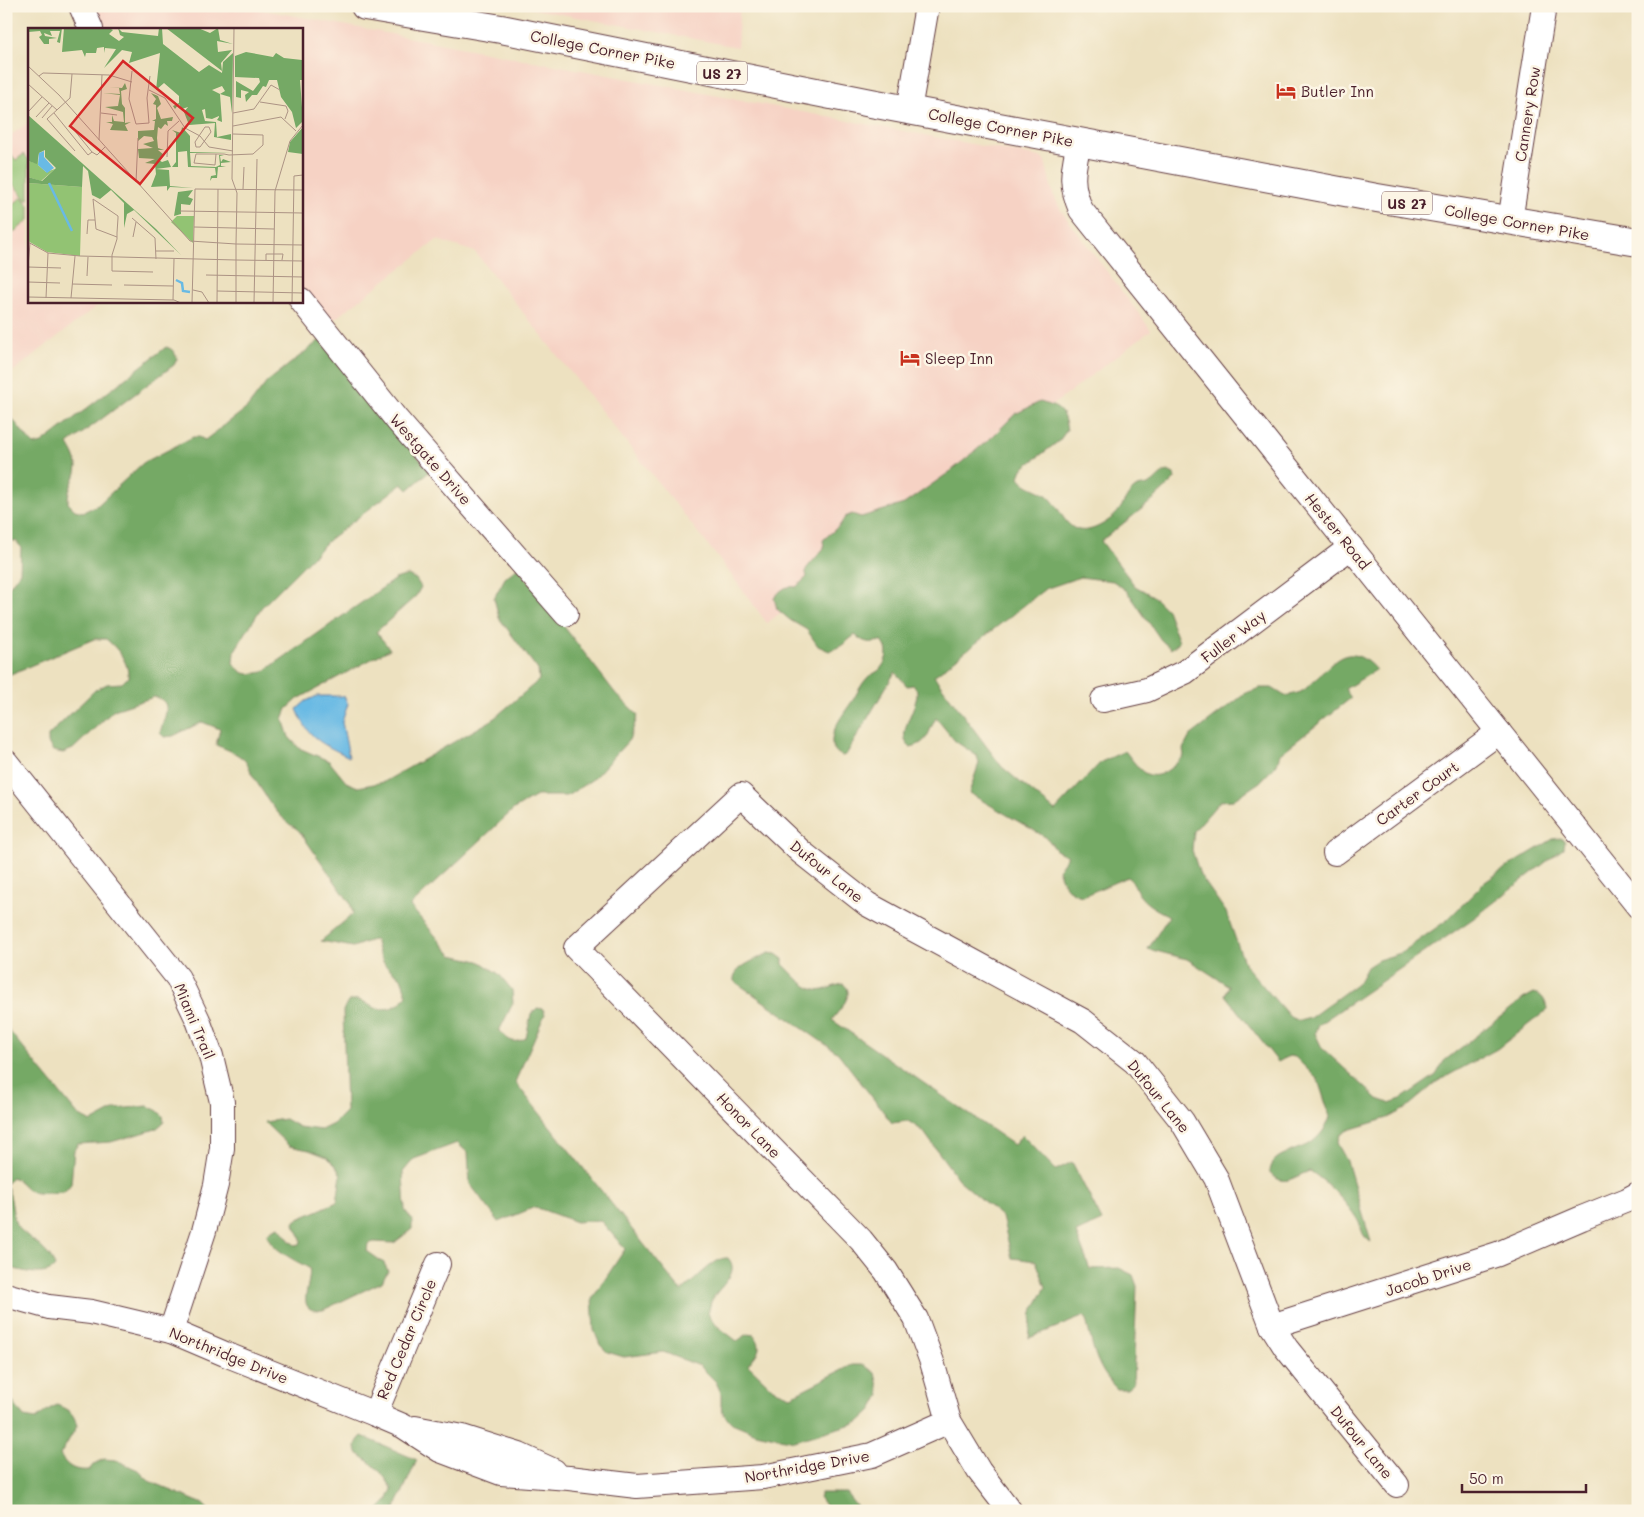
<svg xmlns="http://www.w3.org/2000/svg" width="1644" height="1517" viewBox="0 0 1644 1517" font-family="Mali,sans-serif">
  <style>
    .built { fill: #f6d2c4 }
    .green { fill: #92c373; stroke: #6e714f }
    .forest { fill: #75a965; stroke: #606448 }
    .water { fill: #69bae4; stroke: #5a6c88 }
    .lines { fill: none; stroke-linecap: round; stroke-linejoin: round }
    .minor-casing { stroke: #623c41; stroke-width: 26 }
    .highway-casing { stroke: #623c41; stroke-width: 30 }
    .minor { stroke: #fff; stroke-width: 24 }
    .highway { stroke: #fff; stroke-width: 28 }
    .labels { text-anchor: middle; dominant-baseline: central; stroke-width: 5; stroke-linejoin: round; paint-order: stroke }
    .shield { fill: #fcf5e5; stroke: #7f5f63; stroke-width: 1 }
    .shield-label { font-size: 14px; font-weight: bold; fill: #4a1f2b }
    .street-label { font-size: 15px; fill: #4a1f2b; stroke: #fcf5e5 }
    .poi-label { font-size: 15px; fill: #4a1f2b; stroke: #fcf5e5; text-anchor: start }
    .inset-river { fill: none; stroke: #69bae4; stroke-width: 2.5 }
    .inset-road { fill: none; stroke: #ac9384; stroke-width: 1 }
    .view { fill: #d62828; fill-opacity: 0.15; stroke: #d62828; stroke-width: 2.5 }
    .inset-edge { fill: none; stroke: #4a1f2b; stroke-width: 2.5 }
  </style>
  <rect width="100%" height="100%" fill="#fcf5e5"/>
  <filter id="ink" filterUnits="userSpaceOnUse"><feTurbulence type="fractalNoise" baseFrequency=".02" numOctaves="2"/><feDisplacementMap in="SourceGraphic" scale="10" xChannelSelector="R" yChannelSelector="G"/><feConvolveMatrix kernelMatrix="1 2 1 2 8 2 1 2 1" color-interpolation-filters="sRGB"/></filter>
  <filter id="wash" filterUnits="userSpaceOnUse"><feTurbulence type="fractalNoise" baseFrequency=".0096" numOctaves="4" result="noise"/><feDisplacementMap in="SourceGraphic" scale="20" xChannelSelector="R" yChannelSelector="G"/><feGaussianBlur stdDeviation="1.12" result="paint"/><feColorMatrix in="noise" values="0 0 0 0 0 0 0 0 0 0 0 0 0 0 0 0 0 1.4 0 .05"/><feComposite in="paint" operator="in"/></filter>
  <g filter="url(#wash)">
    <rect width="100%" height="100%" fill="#ede1c0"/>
    <g class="built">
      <polygon points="93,6 243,6 1040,157 1045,161 1053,194 1062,212 1151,330 767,623 723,564 475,252 437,240 328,324 301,289 301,29 104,29 95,13"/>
      <polygon points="518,6 740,6 737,47"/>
      <polygon points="29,122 29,301 103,301 6,377 6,139"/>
    </g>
    <g class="green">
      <polygon points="6,149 16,160 24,154 29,160 29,198 26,200 14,185 6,185"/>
      <polygon points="22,197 29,205 29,220 13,233 6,225 6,210"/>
    </g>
    <g class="forest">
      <path d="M 320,340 L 430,471 L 408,490 L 402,484 L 330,539 L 261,608 L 234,652 L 233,663 C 243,676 248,675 263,672 L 395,579 L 408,575 L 416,579 L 421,587 L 416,596 L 376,632 L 390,649 L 298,699 L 287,709 L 283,719 L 289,737 L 299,748 L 329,761 L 346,782 L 358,787 L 384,782 L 492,720 L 539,680 L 538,670 L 499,618 L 494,598 L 505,578 L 518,567 L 616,694 L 638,715 L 629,740 L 593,779 L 567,796 L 536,796 L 514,809 L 410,906 L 452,955 L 479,961 L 499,974 L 512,990 L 513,1003 L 499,1031 C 509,1040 512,1045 526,1038 L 531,1014 L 537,1008 L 543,1009 L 545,1014 L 515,1082 L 681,1291 C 693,1283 715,1256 728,1258 C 742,1274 717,1287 711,1302 C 710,1306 709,1310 708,1314 L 716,1325 L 737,1341 L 748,1334 L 754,1335 C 765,1349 756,1354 748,1365 L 773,1389 L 791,1396 L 852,1365 L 864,1365 L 875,1373 L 880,1395 L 872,1410 L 859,1422 L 794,1441 L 756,1433 L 732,1423 L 724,1415 L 721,1406 L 721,1393 L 716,1382 L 700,1366 L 663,1352 L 624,1357 L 607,1352 L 600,1345 L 594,1330 L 592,1299 L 625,1249 L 600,1220 L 576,1222 L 535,1207 L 499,1222 L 470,1184 L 468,1153 L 457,1143 L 414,1159 L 403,1172 L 405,1210 L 412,1220 L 412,1229 L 394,1243 L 374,1242 L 368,1244 L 367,1251 L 384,1263 L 388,1271 L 382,1282 L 323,1310 C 292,1314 313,1284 309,1268 C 296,1261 270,1249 267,1234 L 272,1230 L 279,1227 L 290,1241 L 295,1245 L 300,1244 C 304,1236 295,1231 294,1223 L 296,1220 L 337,1202 L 341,1175 L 336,1166 L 327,1157 L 309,1150 L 289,1146 L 264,1122 L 285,1119 L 299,1127 L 321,1130 L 333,1124 L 346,1111 L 343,1011 C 345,1006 347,1001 353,1000 C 360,998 369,1006 376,1008 C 388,1011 401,1006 407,995 L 401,978 L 385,965 L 379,954 L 375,939 L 353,947 L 321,941 L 353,914 L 350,903 L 300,832 C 296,827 291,826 287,822 C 272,809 262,790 251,773 C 248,756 230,751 216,745 L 220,729 L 202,722 L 173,736 L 164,737 L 160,733 C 163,719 175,701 154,697 L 114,710 L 73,749 L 63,753 L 53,751 L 48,743 L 48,736 L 95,690 L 107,684 L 122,683 L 128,677 C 129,662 117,648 106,639 L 94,639 L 6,676 L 6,591 L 20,572 L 21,547 L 16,541 L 6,541 L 6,411 L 30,441 L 34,445 L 42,443 L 166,347 C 173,349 175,352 177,359 L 174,365 L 68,444 C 72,451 77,459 77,467 C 76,480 67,487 68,503 L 75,510 L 83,512 L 98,505 L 143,463 L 193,437 L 199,437 L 205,440 L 247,408 L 267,382 Z"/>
      <path d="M 1040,402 C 1060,408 1063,409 1067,430 L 1059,441 L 1022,469 L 1019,477 C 1027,489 1040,488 1050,498 C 1058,506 1062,519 1071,526 C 1084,537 1104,525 1115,515 C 1122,509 1125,497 1133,490 C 1138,485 1144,487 1150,484 C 1157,480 1159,474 1168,471 L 1174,474 L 1175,479 L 1153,500 L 1101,541 L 1135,586 L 1153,596 L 1167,610 L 1179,642 L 1171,649 L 1161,640 L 1127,591 L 1113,581 L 1080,577 L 1045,589 L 934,676 L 1002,767 L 1055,811 L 1101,762 L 1125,751 C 1131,758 1137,767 1143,772 C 1159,783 1174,765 1184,756 L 1183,749 L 1190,736 L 1246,693 L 1260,688 L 1272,688 L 1285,696 C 1291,694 1299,694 1304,690 C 1328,671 1345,634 1376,670 L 1345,689 L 1351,698 L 1280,754 L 1277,764 L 1260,782 L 1233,800 L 1220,801 L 1194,831 L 1192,850 L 1200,875 L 1226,912 L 1245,965 L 1290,1017 L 1299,1021 L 1310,1018 L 1359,982 L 1367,967 L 1378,960 L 1401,953 L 1447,920 L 1485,882 L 1507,867 L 1553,839 L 1560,838 L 1565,841 L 1564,848 L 1474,918 L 1318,1025 L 1315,1033 L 1322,1048 L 1378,1099 L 1389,1103 L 1401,1099 L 1436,1075 L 1444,1061 L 1523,999 L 1534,993 C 1543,995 1546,1001 1547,1010 L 1497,1049 L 1438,1081 L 1405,1109 L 1388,1118 L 1348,1130 L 1340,1135 L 1337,1143 L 1347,1161 L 1371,1242 C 1360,1235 1363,1229 1357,1219 C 1346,1202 1327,1182 1310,1171 C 1292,1177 1283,1189 1269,1171 C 1271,1153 1299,1151 1312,1142 C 1321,1135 1326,1128 1330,1117 L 1318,1080 L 1295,1057 L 1289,1056 L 1278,1062 L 1225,995 L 1229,986 L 1187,959 L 1148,949 L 1169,916 C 1160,911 1148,906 1141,897 C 1134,889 1137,884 1127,877 L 1083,896 C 1068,894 1063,883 1058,870 L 1068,856 L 1056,850 L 1047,838 L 969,793 L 979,763 L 977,756 L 955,741 L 936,718 C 928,731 929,744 910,747 C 891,733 929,696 913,685 L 907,686 L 895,672 L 846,755 L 842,756 C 818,744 843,715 853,700 C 857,693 862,683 868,677 C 871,675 875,673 878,671 C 887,663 891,649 881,641 C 869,643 866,644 855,635 L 841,646 L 829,651 L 818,646 L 807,630 L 790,620 L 777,609 L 774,598 C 781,590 785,585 796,587 L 807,577 L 806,573 L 806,569 L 824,548 L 823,540 L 840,525 L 845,517 L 852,514 L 861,517 L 904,504 L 951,471 L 992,437 L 1015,414 Z"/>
      <path d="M 769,953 L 776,954 L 783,959 L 783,964 C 792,973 809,994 823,990 C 830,988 836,985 843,984 C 857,993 838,1011 832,1020 L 1014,1145 L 1022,1135 L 1056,1170 L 1072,1162 L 1102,1221 L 1076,1233 L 1090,1269 L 1119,1268 L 1133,1275 L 1137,1286 L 1133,1384 L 1127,1389 L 1117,1389 C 1094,1366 1093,1345 1085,1316 L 1029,1338 L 1032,1312 L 1046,1287 L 1036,1261 L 1012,1258 L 1002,1217 L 958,1179 L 923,1131 L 908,1121 L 892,1123 L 838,1053 L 734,981 C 732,967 758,959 769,953 Z"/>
      <path d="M 6,1027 L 78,1115 L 91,1122 L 115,1109 L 148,1106 L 158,1111 L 163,1116 L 164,1122 L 156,1129 L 111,1142 L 78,1144 L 74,1150 L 71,1184 L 64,1192 C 54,1192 37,1196 28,1190 C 22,1185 19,1180 12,1177 L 6,1184 Z"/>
      <path d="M 6,1186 C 14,1198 11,1219 18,1227 C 28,1238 52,1252 55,1267 C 45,1279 20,1270 6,1267 Z"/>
      <path d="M 6,1395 L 9,1397 L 24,1417 L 36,1419 L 49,1409 L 57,1405 C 69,1410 74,1413 77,1426 L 60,1455 C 68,1468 75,1471 89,1470 L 94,1464 L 104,1459 L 116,1460 L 138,1470 L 149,1481 L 203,1504 L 210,1511 L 6,1511 Z"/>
      <path d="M 362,1436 L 417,1460 L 394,1511 L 377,1511 L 387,1501 L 392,1489 C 383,1472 373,1464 357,1453 C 355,1445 356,1442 362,1436 Z"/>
      <polygon points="821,1493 846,1493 860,1511 829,1511 819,1497"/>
    </g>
    <path class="water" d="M 317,696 L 344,696 L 348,704 L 342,722 L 349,757 C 321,743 309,740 297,709 L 306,701 Z"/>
  </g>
  <g filter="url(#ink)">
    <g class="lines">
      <defs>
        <g id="minor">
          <polyline points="81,6 91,29"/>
          <polyline points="909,110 927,6"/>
          <path d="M 1079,142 C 1073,171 1069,182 1081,210 L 1638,906"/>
          <polyline points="1510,221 1544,6"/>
          <polyline points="301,300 397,420 566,614"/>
          <polyline points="1103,700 1147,690 1185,672 1351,547"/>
          <polyline points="6,762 178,978 198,1020 211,1056 222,1102 222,1148 216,1185 204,1231 171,1331"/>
          <polyline points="1335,853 1499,732"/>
          <polyline points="6,1295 49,1307 91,1312 171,1331 225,1354 375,1414 403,1426 440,1450 501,1473 569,1478 637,1486 763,1477 872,1455 949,1421"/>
          <polyline points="1272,1326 1498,1254 1582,1218 1627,1200 1638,1194"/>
          <polyline points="375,1414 438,1264"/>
          <polyline points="415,1428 462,1437 519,1455 554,1471"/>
          <polyline points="1010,1511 979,1471 949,1421 932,1362 916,1319 886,1271 861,1240 576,948 741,795 801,852 867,904 1083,1021 1135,1062 1182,1121 1216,1178 1272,1326 1286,1348 1397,1485"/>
        </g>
        <polyline id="highway" points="365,6 501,29 871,103 1377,198 1638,242"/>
      </defs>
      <use href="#minor" class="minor-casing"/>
      <use href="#highway" class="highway-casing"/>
      <use href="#minor" class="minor"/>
      <use href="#highway" class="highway"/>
    </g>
  </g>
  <defs>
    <symbol id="hotel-bare" viewBox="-9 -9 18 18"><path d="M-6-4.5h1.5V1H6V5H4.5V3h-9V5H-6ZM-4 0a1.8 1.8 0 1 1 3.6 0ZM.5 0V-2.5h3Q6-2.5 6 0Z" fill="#c8321e" stroke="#fcf5e5" stroke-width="2.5" paint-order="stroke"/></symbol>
  </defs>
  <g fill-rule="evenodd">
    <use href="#hotel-bare" x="1272" y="77" width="28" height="28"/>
    <use href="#hotel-bare" x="896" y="344" width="28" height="28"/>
  </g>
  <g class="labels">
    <g class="shield">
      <rect x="697" y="61.5" width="50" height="23" rx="4"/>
      <rect x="1382" y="191.5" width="50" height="23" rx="4"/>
    </g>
    <g class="shield-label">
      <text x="722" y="73">US 27</text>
      <text x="1407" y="203">US 27</text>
    </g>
    <g class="street-label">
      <text transform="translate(603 49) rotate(11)">College Corner Pike</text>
      <text transform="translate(1527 114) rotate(-81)">Cannery Row</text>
      <text transform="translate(1001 127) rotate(11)">College Corner Pike</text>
      <text transform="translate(1517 222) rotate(10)">College Corner Pike</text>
      <text transform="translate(431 459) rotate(49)">Westgate Drive</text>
      <text transform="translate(1338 531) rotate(51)">Hester Road</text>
      <text transform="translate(1233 636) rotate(-37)">Fuller Way</text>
      <text transform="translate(1417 793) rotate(-36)">Carter Court</text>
      <text transform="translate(827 871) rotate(39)">Dufour Lane</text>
      <text transform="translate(195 1021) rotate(67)">Miami Trail</text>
      <text transform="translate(1159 1096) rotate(51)">Dufour Lane</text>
      <text transform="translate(749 1125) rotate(46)">Honor Lane</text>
      <text transform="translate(1428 1277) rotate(-18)">Jacob Drive</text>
      <text transform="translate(406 1339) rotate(-67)">Red Cedar Circle</text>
      <text transform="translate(229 1355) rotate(22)">Northridge Drive</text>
      <text transform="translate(1362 1442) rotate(51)">Dufour Lane</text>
      <text transform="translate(807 1466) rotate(-10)">Northridge Drive</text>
    </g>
    <g class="poi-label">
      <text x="1301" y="91">Butler Inn</text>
      <text x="925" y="358">Sleep Inn</text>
    </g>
  </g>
  <g transform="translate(28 28)">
    <rect width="275" height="275" fill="#ede1c0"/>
    <path d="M 10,130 L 10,137 L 18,144 L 27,141 L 13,153 L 0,149 L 0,133 L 7,135 ZM 0,155 L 54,159 L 52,228 L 19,224 L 0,213 ZM 149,188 L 166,188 L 165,215 L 143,194 Z" fill="#92c373"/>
    <path d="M 0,0 L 34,0 L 32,15 L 29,14 L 32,3 L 22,3 L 24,8 L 16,5 L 17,8 L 29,10 L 21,11 L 21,16 L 16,16 L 11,9 L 14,7 L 12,3 L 0,4 ZM 36,0 L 81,0 L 85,2 L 81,6 L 91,13 L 96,9 L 92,7 L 90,0 L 94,4 L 130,8 L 131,0 L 134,0 L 135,16 L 171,44 L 181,37 L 194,45 L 195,34 L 205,25 L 204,85 L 202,69 L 192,66 L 197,63 L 194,58 L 184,62 L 192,66 L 194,94 L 189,92 L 191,89 L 191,79 L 191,88 L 184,91 L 178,90 L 177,81 L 174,82 L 177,93 L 188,94 L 189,109 L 203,106 L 203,112 L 186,109 L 187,95 L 161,97 L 156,84 L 160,79 L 154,81 L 151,76 L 147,81 L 145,78 L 151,75 L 151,68 L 136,55 L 128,62 L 132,25 L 101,35 L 104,24 L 94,22 L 76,40 L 88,21 L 77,20 L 76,25 L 76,19 L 69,20 L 68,25 L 58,25 L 57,29 L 54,22 L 34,24 ZM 138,0 L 170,0 L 182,5 L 190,0 L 192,12 L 205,16 L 189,13 L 190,24 L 204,22 L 193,35 L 194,43 ZM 275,0 L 275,52 L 272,52 L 275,93 L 268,100 L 264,84 L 253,69 L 249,52 L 241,52 L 238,59 L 235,58 L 229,67 L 224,67 L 218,74 L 217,67 L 221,64 L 213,62 L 213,70 L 208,69 L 208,53 L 225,63 L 232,54 L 231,50 L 207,49 L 207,28 L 218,24 L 245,29 L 248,25 L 256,30 L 274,32 ZM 97,55 L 99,61 L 93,63 L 94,76 L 97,80 L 97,95 L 103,94 L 97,97 L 100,103 L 82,102 L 85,96 L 78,94 L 84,94 L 84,87 L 86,93 L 96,94 L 95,84 L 77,79 L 90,78 L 92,67 L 75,65 L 92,66 L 91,60 L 81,59 L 94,60 ZM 123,65 L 130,68 L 133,76 L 129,80 L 133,91 L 145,89 L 144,93 L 139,93 L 140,98 L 137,96 L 133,101 L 130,99 L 129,110 L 130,120 L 136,122 L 130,122 L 136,127 L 131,132 L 134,134 L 140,132 L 143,139 L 128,141 L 141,142 L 142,158 L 165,160 L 142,159 L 139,163 L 139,158 L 123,159 L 128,146 L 127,136 L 117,135 L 127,131 L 111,130 L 110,121 L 125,120 L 115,116 L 126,113 L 124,109 L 116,108 L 110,113 L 110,103 L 126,102 L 127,93 L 124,93 L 128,91 L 128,77 L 125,76 L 128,71 ZM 0,87 L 128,201 L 153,227 L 106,182 L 99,186 L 96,200 L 96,175 L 83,162 L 72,171 L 64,167 L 60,143 L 55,138 L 54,159 L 0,155 L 0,149 L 14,153 L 28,140 L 17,129 L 17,122 L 11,125 L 9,136 L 0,133 ZM 154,99 L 162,108 L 162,124 L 203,125 L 162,125 L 163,138 L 188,139 L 192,137 L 191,127 L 196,127 L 192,128 L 193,134 L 195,131 L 203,134 L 193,135 L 193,138 L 198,139 L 190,139 L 189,150 L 184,150 L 182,153 L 183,148 L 188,147 L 187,140 L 160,139 L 159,123 L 150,124 L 150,139 L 144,139 L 148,134 L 148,105 L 144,102 L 153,105 ZM 275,99 L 275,126 L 260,124 L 262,114 ZM 165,162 L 160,169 L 165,171 L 162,177 L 153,176 L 153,186 L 146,188 L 150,164 Z" fill="#75a965"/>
    <path d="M 16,123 L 16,129 L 26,140 L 19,145 L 10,137 L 11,125 Z" fill="#69bae4"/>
    <path class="inset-river" d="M 21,155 L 44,203M 148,252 L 154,255 L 155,263 L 162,264"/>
    <path class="inset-road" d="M 206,0 L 204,151 L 209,165 L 208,216 L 275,217M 0,38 L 31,67 L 162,213 L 208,216 L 208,232 L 275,233M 104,43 L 101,71 L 108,96 L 121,95 L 119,70 L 122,48M 44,46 L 42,70 L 19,91 L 47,123M 11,48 L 15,45 L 81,47 L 104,54M 0,56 L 29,82M 121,62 L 137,70 L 157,100 L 172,108 L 181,119 L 205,123M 232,74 L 258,78 L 260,83 L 257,91M 0,84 L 14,69M 26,85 L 60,127 L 64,124M 73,85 L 89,87M 205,85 L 226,81 L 243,57 L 252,62M 8,89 L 21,75M 14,90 L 24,78M 205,98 L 253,89 L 268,103M 177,99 L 181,99 L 183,104 L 172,119 L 168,119 L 167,114 ZM 46,102 L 64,124 L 69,127 L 77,119M 71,112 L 74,47M 188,126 L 187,137 L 166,135 L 168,126 L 196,126 L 201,127 L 225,126 L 235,117 L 235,107 L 205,106M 139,129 L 140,103 L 151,93M 108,154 L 110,110M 215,161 L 216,139M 152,183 L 275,185M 104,190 L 127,210 L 128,231M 166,199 L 246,201M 59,206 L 60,192 L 67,192M 89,209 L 68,201 L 65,171 L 90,188 L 90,190 L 89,205 L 89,211 L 84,227 L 84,243 L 125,244M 105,209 L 108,194M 0,214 L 20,225 L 52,228 L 208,232 L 208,275M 128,223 L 146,223M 238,232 L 238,226 L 255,226 L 254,232M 0,239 L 33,240M 0,239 L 2,215M 178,247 L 275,249M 59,248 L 60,229M 0,254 L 32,255M 44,256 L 84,257M 96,257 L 145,258M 165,262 L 174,264 L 181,275M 189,263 L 275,265M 0,269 L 146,272 L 153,275M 18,270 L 20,225M 43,270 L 47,228M 145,272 L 146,231M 164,275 L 167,161 L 275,162M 189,275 L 190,161M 226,275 L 229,131M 245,275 L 247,163 L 262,113 L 275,97M 264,275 L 266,148 L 275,147"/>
    <path class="view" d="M 95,33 L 165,90 L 112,156 L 42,98 Z"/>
    <rect width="275" height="275" class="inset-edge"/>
  </g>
  <rect width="1644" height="1517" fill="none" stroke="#fcf5e5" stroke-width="25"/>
  <path d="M1462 1484v8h124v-8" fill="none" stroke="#4a1f2b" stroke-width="2.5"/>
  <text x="1469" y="1484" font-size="15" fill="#4a1f2b" stroke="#fcf5e5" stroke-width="4" paint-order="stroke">50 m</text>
</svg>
